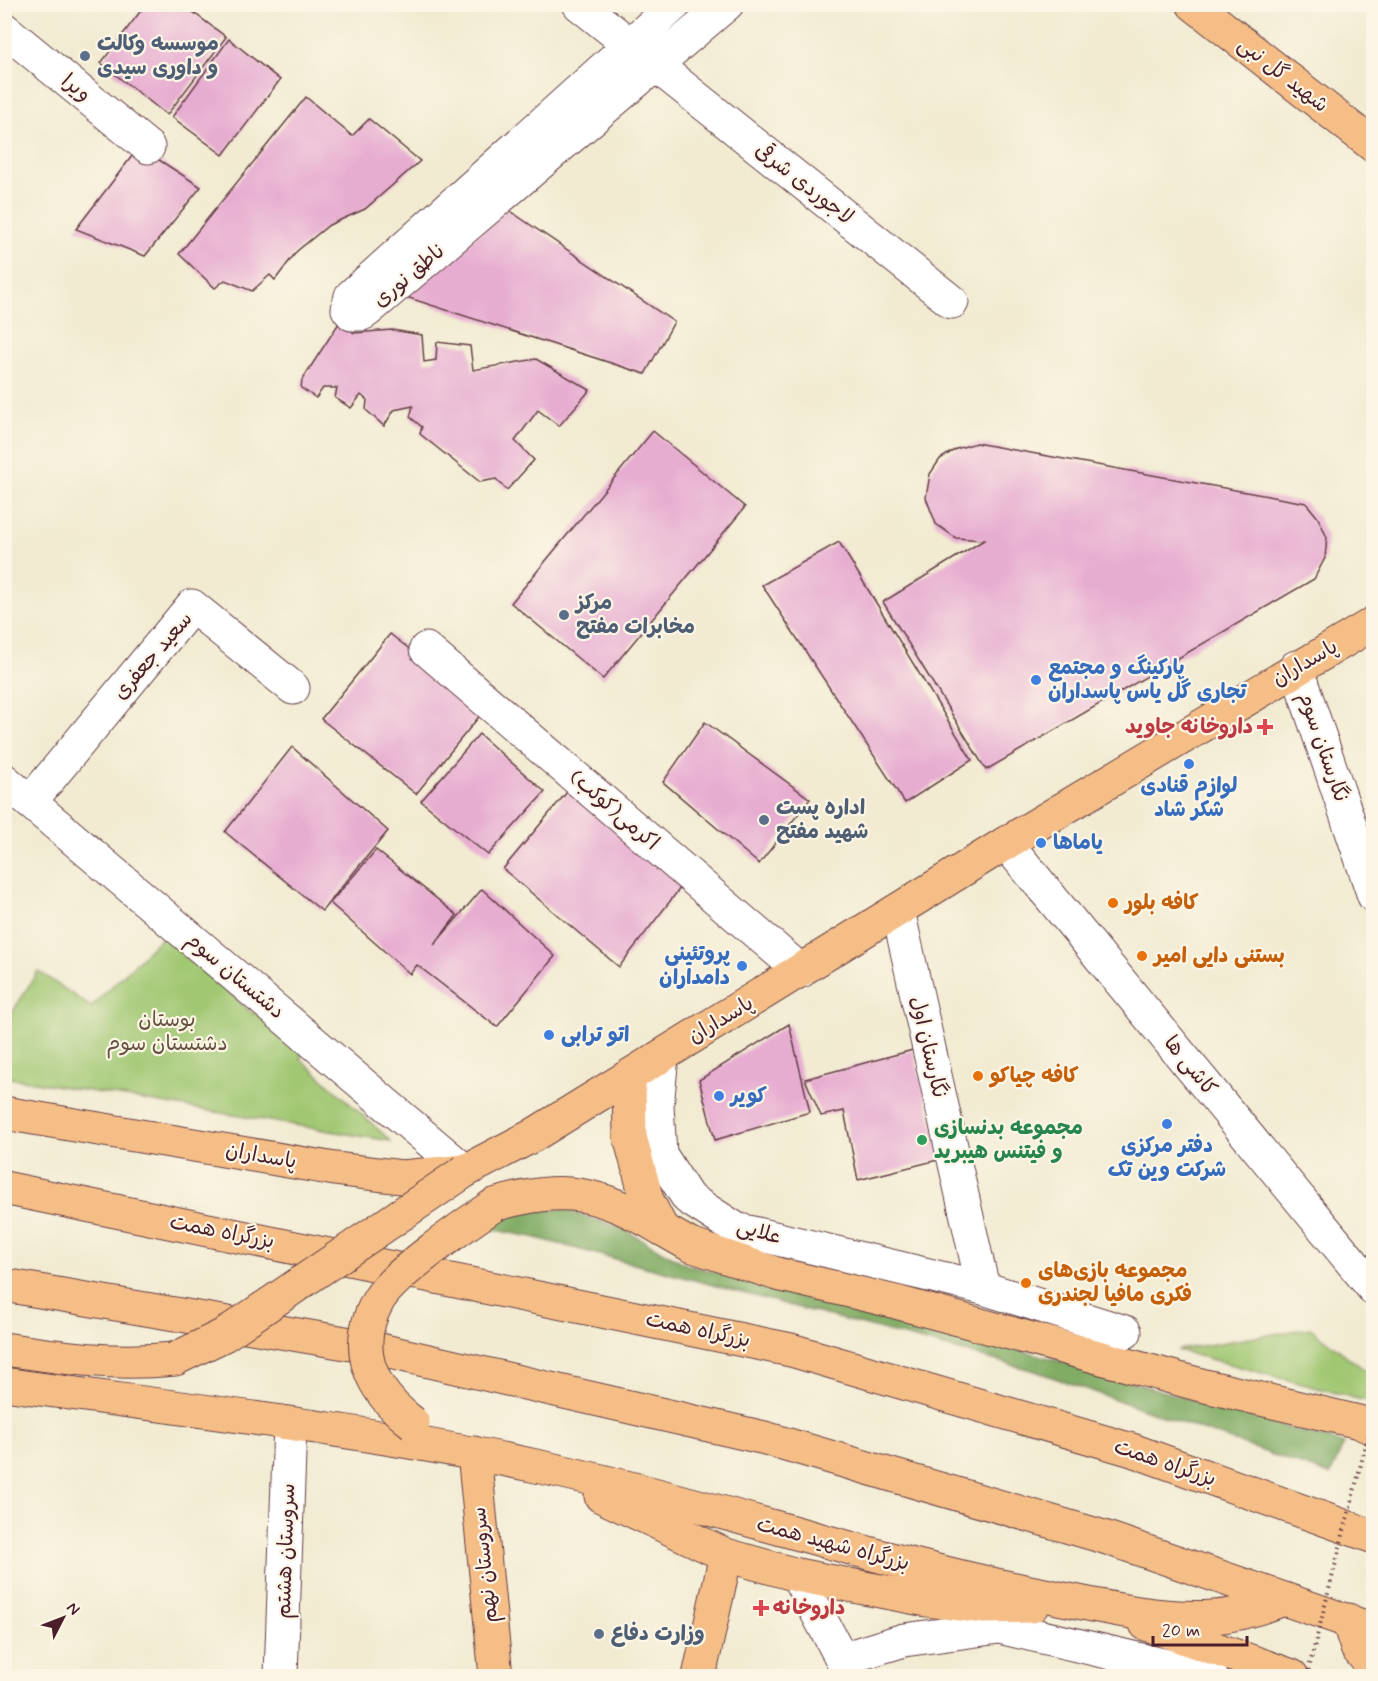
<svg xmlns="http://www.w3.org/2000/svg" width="1378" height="1681" viewBox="0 0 1378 1681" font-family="Mynerve,'Playpen Sans Arabic',sans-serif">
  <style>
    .green { fill: #a0c772; stroke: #75734e; stroke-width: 1.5 }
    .forest { fill: #80ac64; stroke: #656648; stroke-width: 1.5 }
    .building { fill: #e7add1 }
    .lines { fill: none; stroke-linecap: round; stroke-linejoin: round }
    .minor-casing { stroke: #633e44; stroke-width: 35 }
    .major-casing { stroke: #633e44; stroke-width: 35 }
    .highway-casing { stroke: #633e44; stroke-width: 35 }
    .minor { stroke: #fff; stroke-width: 33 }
    .major { stroke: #f6be87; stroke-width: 33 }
    .highway { stroke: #f6be87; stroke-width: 33 }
    .major-bridge-casing { stroke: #633e44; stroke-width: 35; stroke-linecap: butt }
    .path-bridge { stroke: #633e44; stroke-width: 4; stroke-dasharray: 1.5 4.5; stroke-linecap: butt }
    .major-bridge { stroke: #f6be87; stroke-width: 33 }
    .service-dot { fill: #5c6f8a; stroke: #fcf5e5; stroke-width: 2 }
    .shop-dot { fill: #3f7fe0; stroke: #fcf5e5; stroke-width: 2 }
    .health-dot { fill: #e0444e; stroke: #fcf5e5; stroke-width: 2 }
    .food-dot { fill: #e8710a; stroke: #fcf5e5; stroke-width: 2 }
    .leisure-dot { fill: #2e9e5b; stroke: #fcf5e5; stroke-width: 2 }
    .labels { text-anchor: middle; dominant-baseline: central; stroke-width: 4.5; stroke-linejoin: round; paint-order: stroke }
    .service-label { font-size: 21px; font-weight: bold; fill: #4e5e75; stroke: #fcf5e5; text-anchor: start }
    .street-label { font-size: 21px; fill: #4a1f2b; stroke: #fcf5e5 }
    .shop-label { font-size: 21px; font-weight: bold; fill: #366cbe; stroke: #fcf5e5; text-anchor: start }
    .health-label { font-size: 21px; font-weight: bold; fill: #be3a42; stroke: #fcf5e5; text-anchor: end }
    .food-label { font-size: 21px; font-weight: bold; fill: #c56008; stroke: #fcf5e5; text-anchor: start }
    .park-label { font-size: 21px; fill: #645140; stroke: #fcf5e5 }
    .leisure-label { font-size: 21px; font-weight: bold; fill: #27864d; stroke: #fcf5e5; text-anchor: start }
  </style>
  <rect width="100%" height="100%" fill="#fcf5e5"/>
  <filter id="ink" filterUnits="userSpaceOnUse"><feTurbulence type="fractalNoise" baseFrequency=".0167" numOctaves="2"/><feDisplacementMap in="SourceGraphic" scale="12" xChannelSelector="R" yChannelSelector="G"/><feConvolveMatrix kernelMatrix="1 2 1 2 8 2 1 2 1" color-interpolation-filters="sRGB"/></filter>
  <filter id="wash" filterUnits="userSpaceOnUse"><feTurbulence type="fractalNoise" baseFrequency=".008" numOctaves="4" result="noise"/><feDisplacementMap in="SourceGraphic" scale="24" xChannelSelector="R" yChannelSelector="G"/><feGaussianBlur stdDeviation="1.35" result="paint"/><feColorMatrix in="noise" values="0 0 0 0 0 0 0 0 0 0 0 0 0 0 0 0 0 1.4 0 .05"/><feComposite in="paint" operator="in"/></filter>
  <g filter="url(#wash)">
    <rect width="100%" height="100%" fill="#f2ebd2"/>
    <g class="green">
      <polygon points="165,934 253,1014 257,1009 306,1049 300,1058 391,1141 5,1077 4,1026 38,971 91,1007"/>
      <polygon points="1310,1328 1373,1376 1373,1401 1358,1399 1177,1350"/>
    </g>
    <polygon class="forest" points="564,1209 621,1228 687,1265 1035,1354 1344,1444 1330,1475 1035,1371 533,1237 495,1230 484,1222 489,1214"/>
    <g id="blocks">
      <g class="building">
        <polygon points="146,4 182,4 226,37 167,115 101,63"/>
        <polygon points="229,39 280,80 223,155 172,117"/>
        <polygon points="306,97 352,136 369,119 420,161 365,209 329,225 297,251 275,280 270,275 252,291 225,280 215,288 179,254"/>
        <polygon points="139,147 201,187 145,256 76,229"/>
        <polygon points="507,209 674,322 645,374 406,297"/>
        <polygon points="341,320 354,333 392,330 422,335 424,362 436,360 437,342 470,346 473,370 536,359 590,390 559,426 538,410 515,441 534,460 507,490 496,479 480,482 420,434 422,427 410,417 413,406 394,410 384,426 366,410 367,400 361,395 351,408 335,398 337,388 323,388 316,398 301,388 302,380"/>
        <polygon points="653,431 745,507 603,679 511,603"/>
        <polygon points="976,443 1306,503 1319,519 1327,538 1325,558 1314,579 986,770 883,602 984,540 956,538 936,524 926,498 930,474 940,459 956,449"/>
        <polygon points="839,542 972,760 905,803 762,585"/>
        <polygon points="390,634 486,708 416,794 321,719"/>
        <polygon points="705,722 810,799 759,864 663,782"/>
        <polygon points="479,734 545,792 488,855 421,801"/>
        <polygon points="292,747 388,831 322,911 225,832"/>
        <polygon points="572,786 688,878 619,967 503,869"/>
        <polygon points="376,850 457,915 434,945 482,889 555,956 497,1027 417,965 410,974 330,903"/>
        <polygon points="789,1024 810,1112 715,1140 699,1080"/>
        <polygon points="913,1050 942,1159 858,1180 844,1111 821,1116 805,1079"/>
      </g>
    </g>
  </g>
  <g filter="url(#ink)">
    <use href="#blocks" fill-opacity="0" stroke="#633e44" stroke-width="1.5"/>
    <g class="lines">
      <defs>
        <g id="minor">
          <polyline points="579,4 952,302"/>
          <polyline points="675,4 351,296 348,309 352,314 362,314 368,310 727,4"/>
          <polyline points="4,29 148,147"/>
          <polyline points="426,649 801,971"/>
          <polyline points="1296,667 1374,896"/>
          <polyline points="4,780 465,1171"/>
          <polyline points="30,802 192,606 293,688"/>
          <polyline points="1006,843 1374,1289"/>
          <polyline points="898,911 983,1288"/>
          <polyline points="662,1056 657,1106 660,1154 688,1198 736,1229 983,1288 1125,1332"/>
          <polyline points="797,1575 851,1676"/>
          <polyline points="842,1659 904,1640 999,1627 1211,1676"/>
          <polyline points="281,1676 290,1425"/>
        </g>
        <g id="major">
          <polyline points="1193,4 1374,146"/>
          <polyline points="629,1076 630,1137 647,1200 662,1229 690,1245 777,1274 896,1302 1201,1385 1359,1422 1374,1429"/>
          <polyline points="4,1113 335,1169 402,1177 465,1171 532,1136 1006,843 1374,623"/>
          <path d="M 494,1205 C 564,1184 599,1192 662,1229"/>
          <path d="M 4,1349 C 65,1358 114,1365 175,1359"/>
          <path d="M 4,1384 C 182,1409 361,1429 536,1466 C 706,1502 869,1560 1039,1594 C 1095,1605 1157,1621 1214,1617 C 1239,1615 1261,1608 1284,1599"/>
          <polyline points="474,1453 496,1676"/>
          <polyline points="601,1496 726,1555 797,1575 927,1600 985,1607 1032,1606"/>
          <polyline points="1348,1620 1357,1648 1374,1668"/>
          <polyline points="1146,1624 1292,1676"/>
          <polyline points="699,1676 726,1555"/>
        </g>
        <g id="highway">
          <polyline points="4,1188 791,1350 1132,1450 1374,1537"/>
          <polyline points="4,1285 363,1346 765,1438 1104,1537 1374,1630"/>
        </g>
      </defs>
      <use href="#minor" class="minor-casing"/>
      <use href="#major" class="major-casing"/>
      <use href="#highway" class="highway-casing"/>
      <use href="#minor" class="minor"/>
      <use href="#major" class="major"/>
      <use href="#highway" class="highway"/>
      <defs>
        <g id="major-bridge">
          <polyline points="175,1359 224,1335 465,1171"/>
          <path d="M 413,1423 C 371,1391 350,1349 379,1299 C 396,1272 465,1225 494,1205"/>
        </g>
      </defs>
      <use href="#major-bridge" class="major-bridge-casing"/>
      <polyline class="path-bridge" points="1307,1676 1374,1413"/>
      <use href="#major-bridge" class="major-bridge"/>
    </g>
  </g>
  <g class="service-dot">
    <circle cx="85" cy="56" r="6"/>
    <circle cx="564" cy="615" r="6"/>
    <circle cx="764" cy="820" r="6"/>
    <circle cx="599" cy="1634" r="6"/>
  </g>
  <g class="shop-dot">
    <circle cx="1036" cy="680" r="6"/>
    <circle cx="1189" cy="764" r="6"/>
    <circle cx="1041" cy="843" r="6"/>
    <circle cx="742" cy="966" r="6"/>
    <circle cx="549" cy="1035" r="6"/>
    <circle cx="719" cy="1096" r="6"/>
    <circle cx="1167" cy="1124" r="6"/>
  </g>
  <g class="health-dot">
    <path d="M1262 718h6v6h6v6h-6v6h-6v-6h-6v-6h6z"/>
    <path d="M758 1599h6v6h6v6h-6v6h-6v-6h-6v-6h6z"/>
  </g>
  <g class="food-dot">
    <circle cx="1113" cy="903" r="6"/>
    <circle cx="1142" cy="956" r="6"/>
    <circle cx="978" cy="1076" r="6"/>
    <circle cx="1026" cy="1283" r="6"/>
  </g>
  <circle class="leisure-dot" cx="922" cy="1140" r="6"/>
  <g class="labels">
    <g class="service-label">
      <text x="97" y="44">موسسه وکالت<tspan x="97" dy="24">و داوری سیدی</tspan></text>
      <text x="576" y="603">مرکز<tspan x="576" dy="24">مخابرات مفتح</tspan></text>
      <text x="776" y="808">اداره پست<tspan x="776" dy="24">شهید مفتح</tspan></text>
      <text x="611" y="1634">وزارت دفاع</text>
    </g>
    <g class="street-label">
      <text transform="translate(1283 75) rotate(38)">شهید گل نبی</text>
      <text transform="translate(76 88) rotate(39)">ویرا</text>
      <text transform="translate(804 184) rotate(38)">لاجوردی شرقی</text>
      <text transform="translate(409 276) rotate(-40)">ناطق نوری</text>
      <text transform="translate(153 656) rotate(-49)">سعید جعفری</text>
      <text transform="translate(1305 663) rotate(-30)">پاسداران</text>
      <text transform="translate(1323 747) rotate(71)">نگارستان سوم</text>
      <text transform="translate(614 810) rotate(41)">اکرمی(کوکب)</text>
      <text transform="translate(235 976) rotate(40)">دشتستان سوم</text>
      <text transform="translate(721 1020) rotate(-31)">پاسداران</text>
      <text transform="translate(928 1047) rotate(77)">نگارستان اول</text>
      <text transform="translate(1190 1066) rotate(51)">کاشی ها</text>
      <text transform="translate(261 1156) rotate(10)">پاسداران</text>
      <text transform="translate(222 1232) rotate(11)">بزرگراه همت</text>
      <text transform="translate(759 1232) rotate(16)">علایی</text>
      <text transform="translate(698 1330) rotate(12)">بزرگراه همت</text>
      <text transform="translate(1165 1463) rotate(19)">بزرگراه همت</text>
      <text transform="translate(833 1544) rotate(15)">بزرگراه شهید همت</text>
      <text transform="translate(286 1551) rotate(-88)">سروستان هشتم</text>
      <text transform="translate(485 1565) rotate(-96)">سروستان نهم</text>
    </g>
    <g class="shop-label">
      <text x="1048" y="668">پارکینگ و مجتمع<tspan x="1048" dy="24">تجاری گل یاس پاسداران</tspan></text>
      <text x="1189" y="786" text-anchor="middle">لوازم قنادی<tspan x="1189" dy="24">شکر شاد</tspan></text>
      <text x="1053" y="843">یاماها</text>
      <text x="730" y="954" text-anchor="end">پروتئینی<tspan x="730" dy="24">دامداران</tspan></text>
      <text x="561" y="1035">اتو ترابی</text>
      <text x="731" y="1096">کویر</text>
      <text x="1167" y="1146" text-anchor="middle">دفتر مرکزی<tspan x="1167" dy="24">شرکت وین تک</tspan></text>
    </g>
    <g class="health-label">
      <text x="1253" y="727">داروخانه جاوید</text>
      <text x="773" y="1608" text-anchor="start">داروخانه</text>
    </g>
    <g class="food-label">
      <text x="1125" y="903">کافه بلور</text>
      <text x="1154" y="956">بستنی دایی امیر</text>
      <text x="990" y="1076">کافه چیاکو</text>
      <text x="1038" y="1271">مجموعه بازی‌های<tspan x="1038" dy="24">فکری مافیا لجندری</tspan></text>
    </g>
    <g class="park-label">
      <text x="167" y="1020">بوستان<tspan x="167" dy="24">دشتستان سوم</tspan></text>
    </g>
    <g class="leisure-label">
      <text x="934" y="1128">مجموعه بدنسازی<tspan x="934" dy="24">و فیتنس هیبرید</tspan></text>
    </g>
  </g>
  <rect width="1378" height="1681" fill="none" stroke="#fcf5e5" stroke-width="24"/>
  <g transform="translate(63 1618) rotate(48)" stroke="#fcf5e5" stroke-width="4.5" paint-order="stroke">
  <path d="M0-4.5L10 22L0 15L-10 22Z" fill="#4a1f2b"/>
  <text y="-9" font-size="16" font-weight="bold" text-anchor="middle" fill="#4a1f2b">N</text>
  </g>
  <path d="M1153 1636v9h94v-9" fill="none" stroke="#4a1f2b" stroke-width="3"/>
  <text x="1162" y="1636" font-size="18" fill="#4a1f2b" stroke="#fcf5e5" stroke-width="4.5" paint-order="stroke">20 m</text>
</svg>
